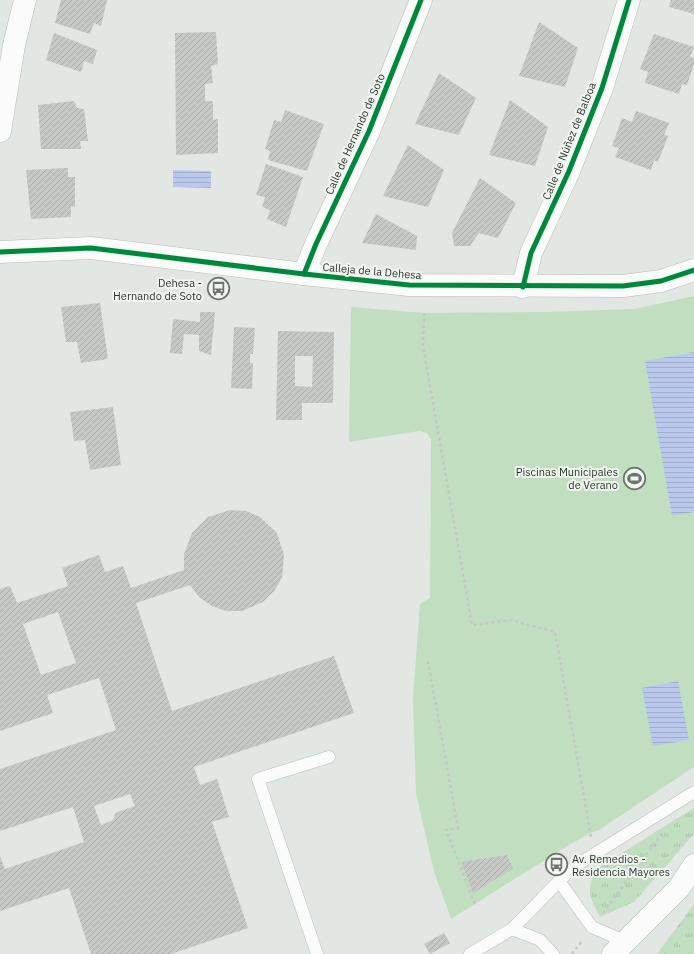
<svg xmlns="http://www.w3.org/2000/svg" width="694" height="954" viewBox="0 0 694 954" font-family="'IBM Plex Sans',sans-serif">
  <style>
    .park { fill: url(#park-tufts) }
    .pitch { fill: #c2dec1 }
    .water { fill: url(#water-rules) }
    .building { fill: url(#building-hatch); fill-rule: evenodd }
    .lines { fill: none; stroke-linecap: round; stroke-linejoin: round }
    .lane-casing { stroke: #b8bcb8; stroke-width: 13 }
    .street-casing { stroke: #b8bcb8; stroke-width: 23 }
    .secondary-casing { stroke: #b8bcb8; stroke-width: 23 }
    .path { stroke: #c5c7c5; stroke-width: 2.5; stroke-dasharray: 3 3; stroke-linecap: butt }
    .lane { stroke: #fbfbfb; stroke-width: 12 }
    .street { stroke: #fbfbfb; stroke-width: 22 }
    .secondary { stroke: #fbfbfb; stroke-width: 22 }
    .cycleway-casing { stroke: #eff6ef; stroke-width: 8 }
    .cycleway { stroke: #00873e; stroke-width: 5 }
    .labels { text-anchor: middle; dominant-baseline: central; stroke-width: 4; stroke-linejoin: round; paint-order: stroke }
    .street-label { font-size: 11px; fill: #303330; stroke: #eff6ef }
    .poi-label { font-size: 11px; fill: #303330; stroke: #eff6ef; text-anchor: end }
  </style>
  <defs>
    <pattern id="park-tufts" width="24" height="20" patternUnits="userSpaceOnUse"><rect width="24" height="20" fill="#c2dec1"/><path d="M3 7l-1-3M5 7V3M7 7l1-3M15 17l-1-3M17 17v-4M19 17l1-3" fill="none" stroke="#a7bfa6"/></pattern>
    <pattern id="water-rules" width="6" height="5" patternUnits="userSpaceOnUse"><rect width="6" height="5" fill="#bac8eb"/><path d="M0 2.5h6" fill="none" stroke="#a0acca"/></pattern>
    <pattern id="building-hatch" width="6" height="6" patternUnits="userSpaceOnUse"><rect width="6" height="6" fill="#c5c8c5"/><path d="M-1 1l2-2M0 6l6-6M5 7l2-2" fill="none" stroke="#aaacaa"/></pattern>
  </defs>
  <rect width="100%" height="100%" fill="#e3e7e3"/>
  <g class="park">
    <path d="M 694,808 L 694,834 L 634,902 L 600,917 C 589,897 586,890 596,869 Z"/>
    <polygon points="694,904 694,954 657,954"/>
  </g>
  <polygon class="pitch" points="694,296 694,767 599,830 590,833 566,847 451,919 434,872 416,793 413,698 420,604 430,598 431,440 427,433 419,431 349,442 351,307 424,313 545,312 634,309"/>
  <g class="water">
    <polygon points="173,170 211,171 211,188 173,187"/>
    <polygon points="694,352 694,512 672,516 645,361"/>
    <polygon points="678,681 689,740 653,746 642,688"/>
  </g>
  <g class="building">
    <polygon points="61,0 107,0 101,26 94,23 90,34 55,23"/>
    <polygon points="671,0 694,0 694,14 669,7"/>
    <polygon points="539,22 578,48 565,87 519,76"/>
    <polygon points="216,32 218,64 211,66 213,83 205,84 205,101 213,101 213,120 218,119 218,153 176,155 175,33"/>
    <polygon points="54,33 97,50 93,64 84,61 81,72 46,60"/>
    <polygon points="654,34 694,47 690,57 694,58 694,64 687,85 682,84 679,94 645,83 648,72 640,69"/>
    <polygon points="439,73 476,98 459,135 415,124"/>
    <polygon points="510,100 548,127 535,166 489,155"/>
    <polygon points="74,101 77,108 84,109 88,141 80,141 81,149 41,149 38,105"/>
    <polygon points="285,110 324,124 307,171 268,160 270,151 265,149 274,120 281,122"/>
    <polygon points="636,111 669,123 664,135 668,136 658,162 654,160 651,170 615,157 619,148 612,146 622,118 632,122"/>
    <polygon points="408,145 444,170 428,207 383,196"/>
    <polygon points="266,164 303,177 286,227 267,219 270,210 262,207 265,197 256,195"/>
    <polygon points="68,168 68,177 75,177 75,207 71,206 71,217 31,219 26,170"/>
    <polygon points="480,178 516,203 498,238 479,233 470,246 454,246 452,233"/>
    <polygon points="376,214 417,236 416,250 362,243"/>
    <polygon points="100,303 108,359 81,363 77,342 66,342 61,307"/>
    <polygon points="200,312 215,312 211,355 199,351 199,335 184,334 182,354 170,353 173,319 200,322"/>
    <polygon points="234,327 255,328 253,354 250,354 250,363 253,363 252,389 231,388"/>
    <path d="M 278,331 L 334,332 L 333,403 L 302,403 L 302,420 L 276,420 ZM 295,356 L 313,356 L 312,387 L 295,386 Z"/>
    <polygon points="113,407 121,465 90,470 85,440 74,441 70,412"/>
    <path d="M 230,510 L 246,511 L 260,517 L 277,533 L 284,555 L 282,578 L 274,591 L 263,602 L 242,611 L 226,611 L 212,606 L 199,597 L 190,585 L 136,603 L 172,711 L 334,656 L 354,713 L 194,767 L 200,785 L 217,779 L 229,817 L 212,822 L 248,928 L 171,954 L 91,954 L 69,888 L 0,911 L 0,856 L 5,869 L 84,842 L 73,807 L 0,831 L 0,769 L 116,730 L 99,678 L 47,695 L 53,713 L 0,731 L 0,589 L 10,586 L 17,603 L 68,586 L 62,568 L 99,555 L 105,572 L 123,566 L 131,588 L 184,570 L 184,554 L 192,533 L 208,517 ZM 58,612 L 76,663 L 41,675 L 23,624 ZM 130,794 L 135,806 L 118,812 L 115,814 L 113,820 L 101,825 L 94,806 Z"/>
    <polygon points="507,855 513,868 473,893 461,862"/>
    <polygon points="444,933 450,943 430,954 424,944"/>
  </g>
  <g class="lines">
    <defs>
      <g id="lane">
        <polyline points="559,881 592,927 624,941"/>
        <polyline points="512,929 540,940 553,954"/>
        <polyline points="317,954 258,779 329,757"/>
        <polyline points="470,954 512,929 567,873 580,863 694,792"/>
      </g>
      <g id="street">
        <polyline points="0,131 14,45 25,0"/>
        <polyline points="0,252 91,248 304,274 409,285 623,286 661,281 694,270"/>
        <polyline points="304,274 316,244 369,131 421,0"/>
        <polyline points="523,287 531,253 569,171 602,88 629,0"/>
      </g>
      <polyline id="secondary" points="613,954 679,888 694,865"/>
    </defs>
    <use href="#lane" class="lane-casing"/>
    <use href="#street" class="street-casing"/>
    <use href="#secondary" class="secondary-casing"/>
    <g class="path">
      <polyline points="424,313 423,346 472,625 511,620 555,632 591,837"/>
      <polyline points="428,661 458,828 446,830 475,904"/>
      <polyline points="603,913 663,832"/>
      <polyline points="572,954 583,940"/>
    </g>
    <use href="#lane" class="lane"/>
    <use href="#street" class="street"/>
    <use href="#secondary" class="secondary"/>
    <defs>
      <g id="cycleway">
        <polyline points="0,252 91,248 304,274 409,285 623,286 661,281 694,270"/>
        <polyline points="304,274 316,244 369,131 421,0"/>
        <polyline points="523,287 531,253 569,171 602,88 629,0"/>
      </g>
    </defs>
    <use href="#cycleway" class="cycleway-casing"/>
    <use href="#cycleway" class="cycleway"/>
  </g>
  <defs>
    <symbol id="bus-ring" viewBox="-11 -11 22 22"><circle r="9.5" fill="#eff6ef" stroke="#6f726f" stroke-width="1.5"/><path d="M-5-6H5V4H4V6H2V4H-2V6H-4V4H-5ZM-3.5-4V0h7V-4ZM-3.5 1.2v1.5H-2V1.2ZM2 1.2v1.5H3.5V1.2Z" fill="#6f726f"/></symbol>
    <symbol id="stadium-ring" viewBox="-11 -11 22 22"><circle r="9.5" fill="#eff6ef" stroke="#6f726f" stroke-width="1.5"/><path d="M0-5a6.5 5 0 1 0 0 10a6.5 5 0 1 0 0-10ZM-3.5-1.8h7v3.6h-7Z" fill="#6f726f"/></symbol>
  </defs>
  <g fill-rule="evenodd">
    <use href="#bus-ring" x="206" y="276" width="25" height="25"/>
    <use href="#stadium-ring" x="622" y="466" width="25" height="25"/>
    <use href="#bus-ring" x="544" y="852" width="25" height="25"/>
  </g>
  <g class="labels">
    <g class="street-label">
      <text transform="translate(355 134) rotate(-66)">Calle de Hernando de Soto</text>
      <text transform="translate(569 141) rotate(-68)">Calle de Núñez de Balboa</text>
      <text transform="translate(372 271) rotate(5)">Calleja de la Dehesa</text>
    </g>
    <g class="poi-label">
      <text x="202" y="283">Dehesa -<tspan x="202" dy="13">Hernando de Soto</tspan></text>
      <text x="618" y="472">Piscinas Municipales<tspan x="618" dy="13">de Verano</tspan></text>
      <text x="572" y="859" text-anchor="start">Av. Remedios -<tspan x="572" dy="13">Residencia Mayores</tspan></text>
    </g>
  </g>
</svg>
